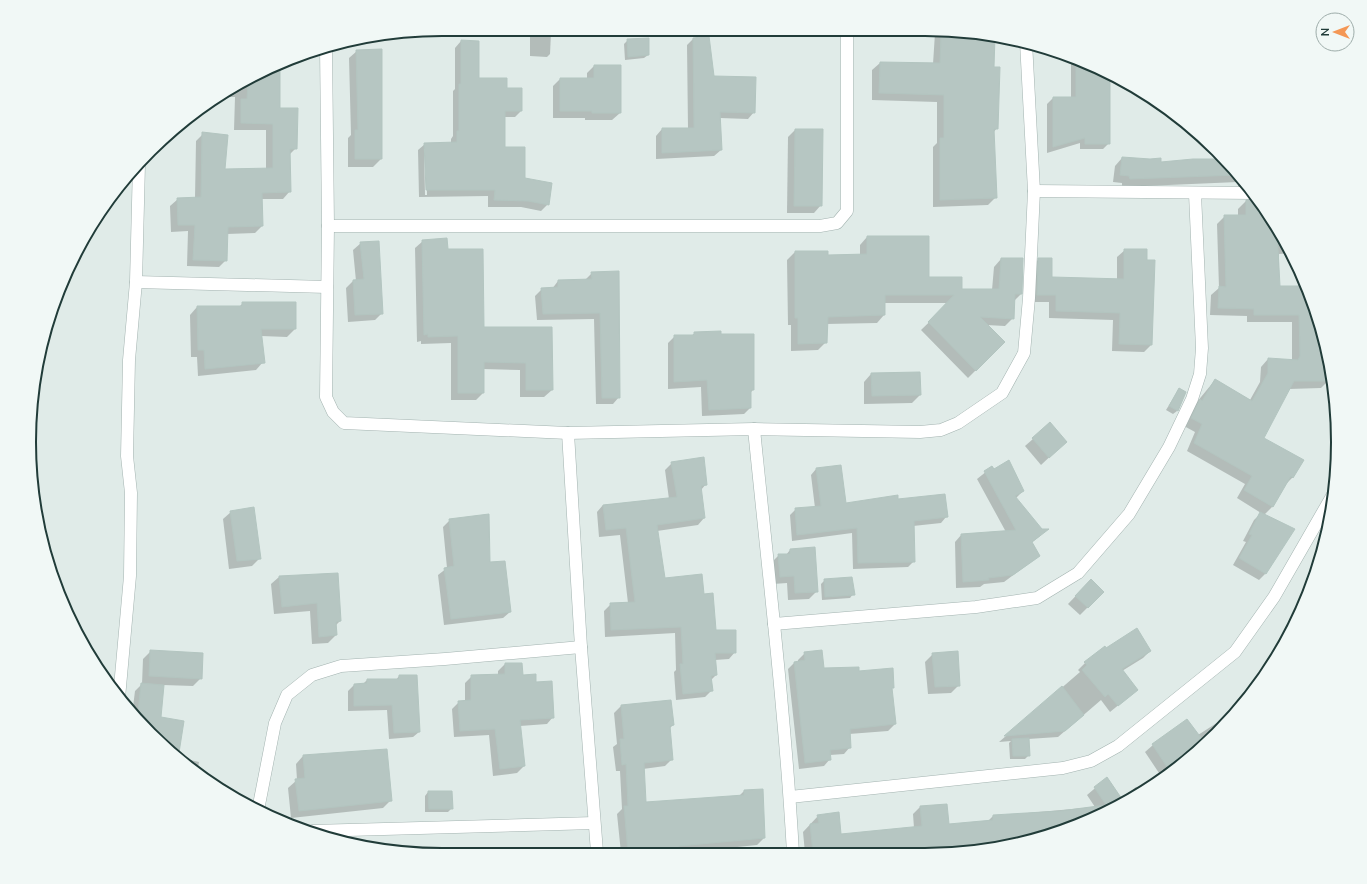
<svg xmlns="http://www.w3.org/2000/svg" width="1367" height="884" viewBox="0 0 1367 884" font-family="Mulish,sans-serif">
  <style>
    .shadow { fill: #0003; fill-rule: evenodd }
    .building { fill: #b6c6c2; stroke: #b3c5c0 }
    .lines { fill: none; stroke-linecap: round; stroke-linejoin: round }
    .minor-casing { stroke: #a3b3b0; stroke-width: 13 }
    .minor { stroke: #fff; stroke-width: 12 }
    .rim { fill: none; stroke: #213c39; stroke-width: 2 }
  </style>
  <rect width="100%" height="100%" fill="#e0ebe8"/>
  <g class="shadow">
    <polygon points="530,33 551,33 550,54 547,57 530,56"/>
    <polygon points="935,33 979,33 994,36 993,68 997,128 993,133 996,197 988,205 933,207 933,147 937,143 937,102 872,100 872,70 880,63 933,64"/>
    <polygon points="693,39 713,77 754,112 748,119 720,118 721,150 714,156 656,159 656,136 662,129 688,129 687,45"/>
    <polygon points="628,40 648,55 644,58 625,60 624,44"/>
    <path d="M 461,41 L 478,79 L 506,89 L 521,111 L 515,117 L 504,117 L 504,148 L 524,179 L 548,204 L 541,211 L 521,207 L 488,207 L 488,196 L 419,197 L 418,150 L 425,144 L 451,143 L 451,139 L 453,136 L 453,91 L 455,89 L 455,48 ZM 424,149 L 426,149 L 427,195 L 425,195 Z"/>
    <polygon points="357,51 381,159 373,167 348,167 348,138 351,135 349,58"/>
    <polygon points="295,58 288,65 281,65"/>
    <polygon points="1071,58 1110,73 1109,143 1103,149 1080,149 1080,143 1047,153 1047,104 1053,98 1071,98"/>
    <polygon points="279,66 279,109 296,148 289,155 290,191 283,199 261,199 262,226 255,233 227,234 226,260 219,267 187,266 188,231 171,232 170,206 178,199 195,198 196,141 203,134 224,170 266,169 266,130 234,130 235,97 215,97"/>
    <polygon points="594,66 620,113 612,120 585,120 585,118 553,118 553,86 560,79 587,79 587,73"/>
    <polygon points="795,130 821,205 814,213 787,213 788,137"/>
    <polygon points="1122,158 1160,163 1193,160 1224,160 1253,190 1292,253 1279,254 1279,287 1306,287 1329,380 1321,388 1289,389 1262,438 1293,477 1285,485 1272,507 1264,515 1266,573 1259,580 1233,565 1246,542 1243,541 1254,520 1261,513 1237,498 1245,484 1187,451 1195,432 1184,426 1192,408 1215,380 1250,400 1260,382 1261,367 1268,359 1292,360 1292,322 1247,322 1247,316 1210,315 1211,295 1219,288 1217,224 1225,216 1238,216 1238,209 1246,201 1254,201 1250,194 1238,193 1238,182 1122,187 1122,183 1113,182 1115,166"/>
    <polygon points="867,237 928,278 961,290 992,290 994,267 1001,259 1021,294 1014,301 1013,318 1005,326 986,325 1004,342 968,378 921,330 949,303 884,303 884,315 877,323 826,324 826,342 818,350 791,351 791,325 788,325 787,260 795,252 827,252 827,256 860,255 860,245"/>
    <polygon points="423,241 447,250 483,328 551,328 552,390 544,397 520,397 520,370 483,369 483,393 476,400 451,400 451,343 421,344 421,341 417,342 415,248"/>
    <polygon points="361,243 382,313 375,320 348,322 346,288 353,281 356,281 353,250"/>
    <polygon points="1125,250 1151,345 1144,352 1112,351 1113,320 1049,318 1049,302 1030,302 1031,267 1039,259 1051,278 1117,280 1117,257"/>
    <polygon points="592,273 619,397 613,404 596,404 594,319 537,320 535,296 542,289 552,289 558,281 585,280"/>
    <polygon points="243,303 295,329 287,337 261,336 263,362 256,370 198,376 197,357 191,357 190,315 197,307 239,307"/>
    <polygon points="695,333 753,390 750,393 750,408 744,414 702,416 701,387 668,389 668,343 675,336 691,336"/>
    <polygon points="871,374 920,395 912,403 864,404 864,382"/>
    <polygon points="1179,389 1185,392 1177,411 1173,414 1166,410"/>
    <polygon points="1050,424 1058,449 1041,465 1025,446"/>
    <polygon points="672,463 706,484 701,490 704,518 698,525 657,531 664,579 703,595 715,631 735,652 729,659 715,660 716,675 711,680 712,690 705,697 676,700 674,672 676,670 675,633 605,637 604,611 611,604 628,603 620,535 599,537 597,512 603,505 669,499 665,470"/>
    <polygon points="992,467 1023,491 1016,498 1040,536 1031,543 1039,556 1004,582 984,584 980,587 956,588 955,542 962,534 1006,532 977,479"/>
    <polygon points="816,469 845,504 897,500 946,517 941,523 913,526 914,561 908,567 853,569 852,533 792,541 790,515 796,509 815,508 811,475"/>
    <polygon points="231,512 260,558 252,566 229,569 223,519"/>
    <polygon points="450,520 489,564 510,612 503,618 444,625 438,575 447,568 443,527"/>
    <polygon points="790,550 817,591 809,599 788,600 787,583 773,584 771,563 779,555 786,555"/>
    <polygon points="337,574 340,621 335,626 336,635 328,643 312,644 310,611 274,614 271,584 279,577"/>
    <polygon points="825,580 853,594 850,598 822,600 821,584"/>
    <polygon points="1091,580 1103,592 1080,615 1068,604"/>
    <polygon points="1105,648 1150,651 1143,658 1122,671 1137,690 1110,712 1101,700 1058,737 1028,739 1029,755 1025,759 1010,759 1009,743 1011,741 999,742 1080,672 1078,670 1085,663"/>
    <polygon points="151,651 201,678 193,686 163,685 160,718 177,757 199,762 197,774 170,753 132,715 135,691 142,684 143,659"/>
    <polygon points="805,653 823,669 858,672 893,687 891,689 895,724 888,731 849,734 850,747 844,754 830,755 830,759 824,766 799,769 788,669 794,663 798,662 798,660"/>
    <polygon points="933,654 959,685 951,693 928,694 925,662"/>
    <polygon points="505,664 535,683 553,717 547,724 520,726 524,766 517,773 493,776 489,735 454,737 452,709 459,702 465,701 465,683 472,676 498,675 498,671"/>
    <polygon points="399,676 419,732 413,737 389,739 387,710 348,711 348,691 354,685 363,684 367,680 396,680"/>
    <polygon points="670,701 673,725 669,729 672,759 665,766 643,769 645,803 739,796 744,791 764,838 757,845 679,853 621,853 617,814 622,809 620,771 616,771 613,747 617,744 614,713 621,706"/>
    <polygon points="1240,708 1177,770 1108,812 1032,841 952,854 805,853 803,832 818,816 840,835 914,828 913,814 920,807 948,825 987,822 993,816 1095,807 1087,795 1107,778 1121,799 1136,787 1139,790 1159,773 1145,752 1153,745 1198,735"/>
    <polygon points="303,756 391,800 383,808 291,818 288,788 297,780 296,764"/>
    <polygon points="428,792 452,808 448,812 425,812 425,796"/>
    <polygon points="460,847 461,852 436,852 437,850"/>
  </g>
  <g class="building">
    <polygon points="941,33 979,33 995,36 994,67 1000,67 998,129 994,129 997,198 940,200 940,138 944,138 944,95 879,93 880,62 940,63"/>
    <polygon points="709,36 714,76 756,77 755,113 720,112 722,150 662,153 662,128 694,128 693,38"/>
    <polygon points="649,38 649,55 628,57 627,39"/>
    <polygon points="461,40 479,41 479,78 507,78 507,88 522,88 522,111 505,111 505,147 525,147 525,178 552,183 549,205 528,201 494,200 495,190 426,190 424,143 457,142 457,131 459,131 459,84 461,84"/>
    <polygon points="382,49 382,159 355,159 355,130 358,130 356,50"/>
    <polygon points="1076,60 1110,74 1110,144 1085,144 1085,138 1053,147 1053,97 1076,97"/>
    <polygon points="280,65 280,108 298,108 297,149 290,149 291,192 262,193 263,226 228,227 227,261 193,260 195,225 178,225 177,198 201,197 202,132 228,135 225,169 273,168 273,124 241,123 241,99 247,99 248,81"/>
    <polygon points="594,65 621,65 621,113 592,113 592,111 560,111 560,78 594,78"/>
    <polygon points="795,129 823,129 822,206 794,206"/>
    <polygon points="1122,157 1150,159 1161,158 1161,162 1193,159 1223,159 1238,175 1130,179 1129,176 1120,175"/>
    <polygon points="1258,199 1277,230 1280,286 1299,286 1298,274 1301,274 1324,335 1330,371 1330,381 1294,381 1264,438 1304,460 1293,478 1291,476 1273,507 1244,490 1252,476 1194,443 1202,424 1191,418 1200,399 1202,401 1215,379 1252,401 1268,373 1268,358 1298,360 1300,356 1299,315 1254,315 1254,309 1218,308 1219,286 1226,287 1224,215 1246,215 1246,200"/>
    <polygon points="867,236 929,236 929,277 962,277 962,289 999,289 1001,258 1023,258 1022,294 1015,294 1014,319 980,317 1005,342 976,371 928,322 954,295 885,295 885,315 828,317 827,343 798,344 798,318 795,318 795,251 828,251 828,255 867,254"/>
    <polygon points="447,238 448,249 483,249 484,327 552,327 553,390 526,390 526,363 484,362 484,393 458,393 458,336 428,337 428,334 424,335 422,240"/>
    <polygon points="379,241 383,314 355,315 353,280 364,279 360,242"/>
    <polygon points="1124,249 1147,249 1147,260 1155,260 1152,345 1119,344 1120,313 1056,311 1056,295 1037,295 1038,258 1052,258 1052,277 1124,279"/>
    <polygon points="619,271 620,398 602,398 600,313 543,314 541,288 558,287 558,280 592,279 591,272"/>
    <polygon points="242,302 296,302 296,329 261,329 265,363 205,369 204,350 198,350 197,306 242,306"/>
    <polygon points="721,331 721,334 754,334 754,390 751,390 751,408 709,410 707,380 674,382 674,335 694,335 694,332"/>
    <polygon points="920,372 921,395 872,396 871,373"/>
    <polygon points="1179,388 1186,392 1178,411 1169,406"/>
    <polygon points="1050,422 1067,442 1049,458 1032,438"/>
    <polygon points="704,457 707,485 701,486 705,518 657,525 665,578 702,574 704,594 713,593 716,630 736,630 736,653 715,653 717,675 711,676 713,691 683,694 680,664 683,664 681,627 611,630 610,603 635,602 626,528 606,530 603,505 677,497 671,462"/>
    <polygon points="1009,460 1024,491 1015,496 1042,529 1049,529 1032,542 1040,556 1013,575 988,578 989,580 963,582 961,534 1016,530 984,471 992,466 994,469"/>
    <polygon points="841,465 846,503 898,495 898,499 945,494 948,517 914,521 915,562 858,563 857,528 797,535 795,508 821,506 816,468"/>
    <polygon points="254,507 261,559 237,561 230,511"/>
    <polygon points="1260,512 1295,529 1266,574 1239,558 1252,535 1249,534"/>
    <polygon points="489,514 490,562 505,561 511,612 451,619 444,568 454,566 449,519"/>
    <polygon points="815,547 818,592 795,593 794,576 780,577 778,554 790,554 790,549"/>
    <polygon points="338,573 341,621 336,622 337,635 319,637 317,603 282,607 279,576"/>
    <polygon points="852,577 855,595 825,597 824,579"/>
    <polygon points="1091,579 1104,592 1088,608 1075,596"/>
    <polygon points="1137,628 1151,651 1122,669 1138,690 1118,706 1108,694 1105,697 1082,670 1087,665 1084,662 1105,646 1106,648"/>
    <polygon points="150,650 203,653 202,679 149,676"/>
    <polygon points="822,650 824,668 859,667 859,671 893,668 894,688 892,688 896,724 850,729 851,748 830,750 831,760 805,763 794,662 805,660 804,652"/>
    <polygon points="958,651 960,686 935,687 932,653"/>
    <polygon points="505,663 522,663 523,675 536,674 536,682 552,681 554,718 520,720 525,766 500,769 495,729 460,731 458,701 471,700 471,675 505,674"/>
    <polygon points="399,675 417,675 420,732 394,733 392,705 354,706 354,684 367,683 367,679 399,679"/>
    <polygon points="141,683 164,685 161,717 184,721 178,759 130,712 138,713"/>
    <polygon points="1062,686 1084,715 1065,731 1004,736"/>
    <polygon points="671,700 674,725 670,726 673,760 644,763 646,802 744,795 744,790 763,789 765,838 679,846 680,853 628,853 624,806 628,806 626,764 622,765 620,739 624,739 621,705"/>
    <polygon points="1187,719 1205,743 1171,773 1152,744"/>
    <polygon points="1029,738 1030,756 1013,756 1012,739"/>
    <polygon points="387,749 392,801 299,811 295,779 305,778 303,755"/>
    <polygon points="1107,777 1124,802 1108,812 1032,841 940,854 813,853 810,824 819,823 817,815 839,812 841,834 922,826 920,806 947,804 949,824 993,820 993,815 1060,811 1106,805 1094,787"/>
    <polygon points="428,791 452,791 453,809 429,809"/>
  </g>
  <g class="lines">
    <defs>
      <g id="minor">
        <polyline points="326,47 328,226 326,397 333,412 344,423 568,433 754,429 920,432 941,430 958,423 1002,393 1024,353 1029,298 1034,191 1026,42"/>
        <polyline points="1034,191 1254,193"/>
        <polyline points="328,226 820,226 837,223 847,211 847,33"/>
        <polyline points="136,282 327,287"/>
        <path d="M 754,429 C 768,570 785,712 793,853"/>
        <polyline points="568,433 581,647 597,852"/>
        <polyline points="774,624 976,607 1037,598 1078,573 1129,514 1169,447 1192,399 1200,374 1202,348 1195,194"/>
        <polyline points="119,698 130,576 131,493 127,456 129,360 136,282 139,164"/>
        <polyline points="790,797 1063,768 1091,761 1118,746 1235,652 1274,597 1335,491"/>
        <polyline points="258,810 275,723 287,695 312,675 341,666 445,659 581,647"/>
        <polyline points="312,831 594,823"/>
      </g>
    </defs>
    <use href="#minor" class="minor-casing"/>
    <use href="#minor" class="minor"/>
  </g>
  <path d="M0 0H1367V884H0ZM442 36H925A406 406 0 0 1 1331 442V442A406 406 0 0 1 925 848H442A406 406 0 0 1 36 442V442A406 406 0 0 1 442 36Z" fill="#f1f8f6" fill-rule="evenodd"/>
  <path class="rim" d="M442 36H925A406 406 0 0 1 1331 442V442A406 406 0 0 1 925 848H442A406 406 0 0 1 36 442V442A406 406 0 0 1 442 36Z"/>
  <g transform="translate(1335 32) rotate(270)"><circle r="19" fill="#f1f8f6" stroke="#9eadaa"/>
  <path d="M0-3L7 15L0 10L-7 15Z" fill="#f49755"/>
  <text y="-6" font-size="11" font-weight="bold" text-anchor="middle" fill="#213c39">N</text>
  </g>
</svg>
